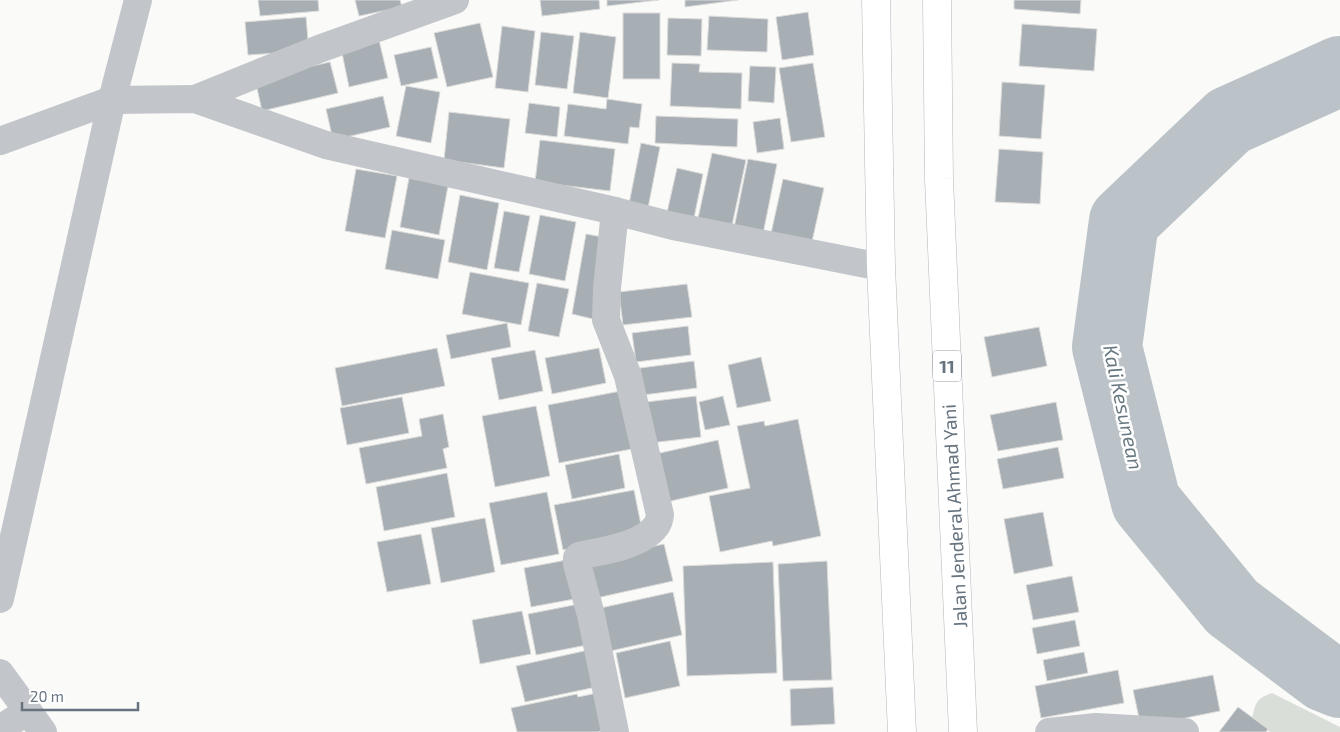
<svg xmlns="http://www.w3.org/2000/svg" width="1340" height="732" viewBox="0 0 1340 732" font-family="'Exo 2',sans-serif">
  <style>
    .green { fill: #daded8 }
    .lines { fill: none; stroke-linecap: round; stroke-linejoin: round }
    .river { stroke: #bbc3c8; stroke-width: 70 }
    .building { fill: #a7aeb4; stroke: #dcdcda }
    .highway-casing { stroke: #b3b7bb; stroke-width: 29 }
    .minor { stroke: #c2c5c9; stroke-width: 28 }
    .highway { stroke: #fff; stroke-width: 28 }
    .labels { text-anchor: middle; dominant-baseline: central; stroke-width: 5; stroke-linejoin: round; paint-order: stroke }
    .shield { fill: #fff; stroke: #959ea6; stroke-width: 1 }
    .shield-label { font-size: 18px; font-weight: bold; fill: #677480 }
    .street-label { font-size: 19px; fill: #677480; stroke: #fff }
    .water-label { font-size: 20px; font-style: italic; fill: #687880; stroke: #fff }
  </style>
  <rect width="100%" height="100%" fill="#fafaf8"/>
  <path class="green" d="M 1272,693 L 1340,727 L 1340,732 L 1270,732 L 1252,719 C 1256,703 1255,699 1272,693 Z"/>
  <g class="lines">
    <polyline class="river" points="1340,71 1229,121 1124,221 1107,347 1146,502 1232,607 1325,677 1340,683"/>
  </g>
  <g class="building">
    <polygon points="258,0 318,0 319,11 260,16"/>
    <polygon points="355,0 400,0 402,7 359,16"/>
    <polygon points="540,0 599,0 600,9 542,16"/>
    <polygon points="607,0 659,0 607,6"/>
    <polygon points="685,0 738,0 685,7"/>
    <polygon points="1014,0 1081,0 1080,14 1014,9"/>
    <polygon points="808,12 814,55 782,60 776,17"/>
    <rect x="623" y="13" width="37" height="66"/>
    <polygon points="709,16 768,19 767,52 707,50"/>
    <polygon points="306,17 309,51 248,55 245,22"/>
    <polygon points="668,18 702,19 701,56 667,55"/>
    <polygon points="480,23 493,77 447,87 434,33"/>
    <polygon points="1022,24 1097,29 1094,71 1019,66"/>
    <polygon points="502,26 535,31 528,92 495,88"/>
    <polygon points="541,32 574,36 567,89 535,85"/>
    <polygon points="580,32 616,37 608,98 573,93"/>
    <polygon points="379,40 388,78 349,87 341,48"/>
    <polygon points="431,47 438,78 401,86 394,55"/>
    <polygon points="330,62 338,93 262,111 255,79"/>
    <polygon points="672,63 700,64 699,72 742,73 741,109 670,106"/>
    <polygon points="813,63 825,137 791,142 779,68"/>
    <polygon points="750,66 776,67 774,103 748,101"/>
    <polygon points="1002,82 1045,85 1041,139 999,136"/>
    <polygon points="406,86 440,92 431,143 396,136"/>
    <polygon points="383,96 390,127 333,140 326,109"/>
    <polygon points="607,99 642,104 639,128 630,127 628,144 564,136 568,104 606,109"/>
    <polygon points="529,103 560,107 557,137 525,133"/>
    <polygon points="449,112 510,119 504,168 444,160"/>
    <polygon points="656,116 738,119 737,147 655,143"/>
    <polygon points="780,118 784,149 757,153 753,122"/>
    <polygon points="540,140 615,149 610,191 535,182"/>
    <polygon points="641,143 660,147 647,213 628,209"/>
    <polygon points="999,149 1043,152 1040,204 995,202"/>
    <polygon points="712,153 746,160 731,230 697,223"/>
    <polygon points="748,159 777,164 763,234 734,228"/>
    <polygon points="677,168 703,174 693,223 666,217"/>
    <polygon points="356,169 397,176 385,238 345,231"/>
    <polygon points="409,178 448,186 439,235 400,227"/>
    <polygon points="783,179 824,188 811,246 770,238"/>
    <polygon points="460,195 499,203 487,270 448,262"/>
    <polygon points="504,211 530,216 519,272 494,268"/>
    <polygon points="540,215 576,222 565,281 529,274"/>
    <polygon points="392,230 445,240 438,279 385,269"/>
    <polygon points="586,234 608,238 593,319 572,314"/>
    <polygon points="470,272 529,283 521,325 462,314"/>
    <polygon points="537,283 569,289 559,337 528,331"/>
    <polygon points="687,284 692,317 623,325 619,292"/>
    <polygon points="507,323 511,347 451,359 446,335"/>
    <polygon points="688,326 691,355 636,362 632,333"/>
    <polygon points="1039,327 1047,366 992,377 984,337"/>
    <polygon points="437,348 445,386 342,406 335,368"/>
    <polygon points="599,348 606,383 552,394 545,358"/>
    <polygon points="535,350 543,391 499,400 491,358"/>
    <polygon points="761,357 771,401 737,408 728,365"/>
    <polygon points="694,361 697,388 643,395 640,368"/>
    <polygon points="626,390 637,448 559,463 548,405"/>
    <polygon points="696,396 701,437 650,443 646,402"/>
    <polygon points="723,396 730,425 705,430 699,402"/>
    <polygon points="402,397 409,433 347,445 340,408"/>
    <polygon points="1056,402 1063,440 998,451 990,415"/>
    <polygon points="536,406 550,476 495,487 482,416"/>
    <polygon points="443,414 449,447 443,449 447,468 366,484 359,448 422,436 419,419"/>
    <polygon points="798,419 821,536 773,546 772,541 720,552 709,496 750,488 737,426 764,421 765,426"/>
    <polygon points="718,440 728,488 662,503 651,455"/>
    <polygon points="1058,447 1064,478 1003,489 997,459"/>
    <polygon points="619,454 625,488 572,499 565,465"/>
    <polygon points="447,473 455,517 384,531 376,487"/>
    <polygon points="634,490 643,535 563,550 554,505"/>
    <polygon points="547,492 559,554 501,565 489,503"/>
    <polygon points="1043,512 1053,566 1014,574 1004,519"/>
    <polygon points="485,518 495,572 441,583 431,528"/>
    <polygon points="421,534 431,584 387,592 377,542"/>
    <polygon points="664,544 673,581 592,599 584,562"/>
    <polygon points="572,559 580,598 531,607 524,568"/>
    <polygon points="827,561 832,680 783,681 778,564"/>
    <polygon points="773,562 777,673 687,676 683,566"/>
    <polygon points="1072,576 1079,612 1033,620 1026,585"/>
    <polygon points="673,592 682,635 606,652 596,609"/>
    <polygon points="584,603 592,644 536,655 528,614"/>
    <polygon points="522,611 531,654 480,664 472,620"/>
    <polygon points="1075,620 1080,646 1037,654 1032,628"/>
    <polygon points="670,641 680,686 625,698 616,653"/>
    <polygon points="593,649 601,686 525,702 516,666"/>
    <polygon points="1084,652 1088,673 1047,681 1043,660"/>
    <polygon points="1118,670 1124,703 1041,718 1035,686"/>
    <polygon points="1213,675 1220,711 1141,727 1133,690"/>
    <polygon points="833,687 835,724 791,726 790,689"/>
    <polygon points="597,693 605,730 598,732 517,732 511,708 577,694 578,697"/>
    <polygon points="1238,707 1268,729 1266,732 1219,732"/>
  </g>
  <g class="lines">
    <defs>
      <g id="highway">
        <polyline points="876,0 881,267 902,732"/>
        <polyline points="937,0 939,179 963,732"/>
      </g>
    </defs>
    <use href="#highway" class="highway-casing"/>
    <g class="minor">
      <polyline points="195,99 319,49 455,0"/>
      <polyline points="0,141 112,100 195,99 326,145 615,211 673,226 881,267"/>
      <path d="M 615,211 L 607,288 L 606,320 L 628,376 L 660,515 C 659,519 659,523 656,526 C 642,546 601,551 579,556 L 577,558 L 577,564 L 591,615 L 615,732"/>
      <polyline points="0,599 112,100 138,0"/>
      <polyline points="0,673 43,732"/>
      <polyline points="0,729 28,711"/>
      <polyline points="1049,732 1096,727 1185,732"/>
    </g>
    <use href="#highway" class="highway"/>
  </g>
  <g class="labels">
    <rect class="shield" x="933" y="350.5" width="28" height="31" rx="4"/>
    <g class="shield-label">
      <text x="947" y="366">11</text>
    </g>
    <g class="street-label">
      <text transform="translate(954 516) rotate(-93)">Jalan Jenderal Ahmad Yani</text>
    </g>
    <g class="water-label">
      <text transform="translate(1124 407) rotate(78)">Kali Kesunean</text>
    </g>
  </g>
  <path d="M22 702v8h116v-8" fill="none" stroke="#677480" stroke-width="2.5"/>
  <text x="30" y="702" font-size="15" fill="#677480" stroke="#ffffff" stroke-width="4" paint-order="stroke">20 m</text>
</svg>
